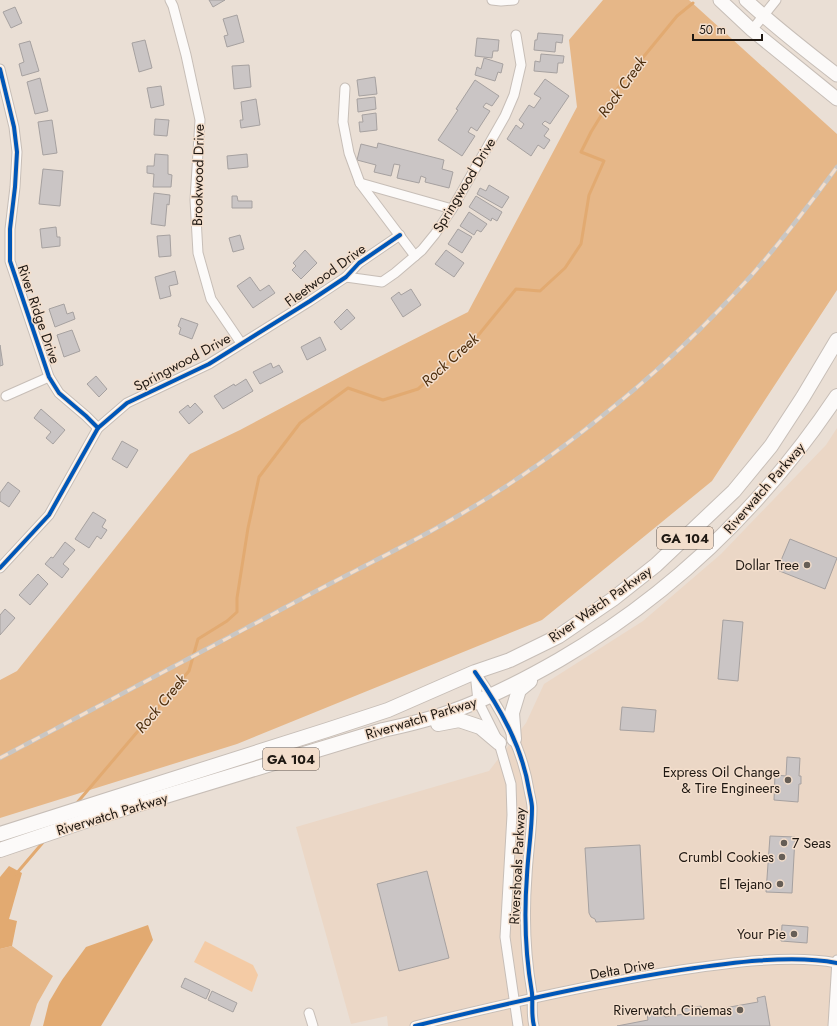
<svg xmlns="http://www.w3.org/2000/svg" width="837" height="1026" viewBox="0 0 837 1026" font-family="Jost,sans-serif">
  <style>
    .built { fill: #ebd7c6 }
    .green { fill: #f4cba5 }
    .forest { fill: #e6b788 }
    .water { fill: #e2aa71 }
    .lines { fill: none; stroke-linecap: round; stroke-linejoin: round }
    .stream { stroke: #e2aa71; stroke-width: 3 }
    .building { fill: #cac5c5; stroke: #a6a1a0 }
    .minor-casing { stroke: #c7beb7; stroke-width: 11 }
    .secondary-casing { stroke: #c7beb7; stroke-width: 15 }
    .primary-casing { stroke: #c7beb7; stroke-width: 16 }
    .minor { stroke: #fcfaf9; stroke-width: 9 }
    .secondary { stroke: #fcfaf9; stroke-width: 13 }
    .primary { stroke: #fcfaf9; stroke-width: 14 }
    .rail-casing { stroke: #c9c6c3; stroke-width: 4.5 }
    .rail { stroke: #f3decc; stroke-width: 3; stroke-dasharray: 9; stroke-linecap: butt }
    .cycleway-casing { stroke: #f3decc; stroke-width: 6 }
    .cycleway { stroke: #0057b8; stroke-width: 4 }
    .poi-dot { fill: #665e56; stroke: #f3decc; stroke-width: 1.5 }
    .labels { text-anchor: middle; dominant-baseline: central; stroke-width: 3; stroke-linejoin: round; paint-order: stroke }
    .shield { fill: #f3decc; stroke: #5f534a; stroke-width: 1 }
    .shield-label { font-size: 13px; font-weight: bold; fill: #1f1812 }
    .street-label { font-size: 14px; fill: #1f1812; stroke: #f3decc }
    .poi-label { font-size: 14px; fill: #1f1812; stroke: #f3decc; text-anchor: end }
    .water-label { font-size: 15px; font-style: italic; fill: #4c2d0c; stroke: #f3decc }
  </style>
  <rect width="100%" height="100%" fill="#eadfd5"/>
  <polygon class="built" points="837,428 837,1026 388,1026 387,1016 351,1024 296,827 489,771 526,723 544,684 643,621 721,554 826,445"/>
  <polygon class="green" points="205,941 253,965 258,975 252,992 194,962"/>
  <g class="forest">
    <polygon points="603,0 689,0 837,134 837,290 712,481 542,620 237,744 0,818 0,680 17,671 190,454 240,430 355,369 468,312 577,107 569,40"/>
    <polygon points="12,946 53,976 37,1004 30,1026 0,1026 0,949"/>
  </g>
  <g class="water">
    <polygon points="9,866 22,873 9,919 17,921 12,946 0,949 0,877"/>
    <polygon points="148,925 153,940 101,1026 43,1026 49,1002 62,980 86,947"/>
  </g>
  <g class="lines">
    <g class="stream">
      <polyline points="76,804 189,671 198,639 227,621 237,612 237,598 248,528 259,477 300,423 348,388 383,400 418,389 476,338 516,289 540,291 565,268 581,244 589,195 604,161 581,152 591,132 618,88 677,16 693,3"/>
      <polyline points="16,874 45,840"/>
    </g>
  </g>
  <g class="building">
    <polygon points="209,0 225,0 213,7"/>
    <polygon points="15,7 22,23 11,28 3,12"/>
    <polygon points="237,15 244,42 227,47 224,36 228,35 223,19"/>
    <polygon points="538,33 563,35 562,43 556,42 555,52 534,50 535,40 537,40"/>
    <polygon points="477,38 499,40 498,51 493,51 492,58 475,56"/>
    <polygon points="145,40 152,68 139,72 132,43"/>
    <polygon points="30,41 39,71 22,76 19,64 24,62 19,44"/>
    <polygon points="541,54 564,56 563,63 558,63 557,73 534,71 535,61 540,62"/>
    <polygon points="484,58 503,64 501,73 498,72 495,81 475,75 477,67 481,69"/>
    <polygon points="249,65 251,87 234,89 232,66"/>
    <polygon points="375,77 377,94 359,96 357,80"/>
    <polygon points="40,78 48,111 35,114 27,82"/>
    <polygon points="545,79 569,96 550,124 545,121 542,124 549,129 544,136 550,140 544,149 538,145 531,156 507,139 516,125 521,129 524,124 519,120 529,105 534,108 541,98 534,94"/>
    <polygon points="475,80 499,96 492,106 486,103 483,107 490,111 477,131 471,127 468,132 475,136 462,156 438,140 458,110 456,109"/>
    <polygon points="161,86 164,105 151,108 147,88"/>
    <polygon points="375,97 376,109 358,112 357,99"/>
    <polygon points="256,99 260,125 241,128 240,120 243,120 241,102"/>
    <polygon points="376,113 377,130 360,132 359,122 363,122 362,115"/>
    <polygon points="155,119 169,120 167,136 154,135"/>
    <polygon points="52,120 57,153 43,155 38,122"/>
    <polygon points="378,143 444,160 442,169 453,172 449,188 425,182 426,178 421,176 419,183 397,178 400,165 394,164 391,176 374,172 376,165 357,160 361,144 377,148"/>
    <polygon points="155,154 168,155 168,174 172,175 171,187 153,187 154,174 147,173 147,166 154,166"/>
    <polygon points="247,154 248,167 228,169 227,156"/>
    <polygon points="43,169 63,171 60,206 39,204"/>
    <polygon points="489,185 509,197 502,208 477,194 480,188 486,191"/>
    <polygon points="154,193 170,195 169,205 167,204 165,226 151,224"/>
    <polygon points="232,196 237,196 238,201 252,201 252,208 232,208"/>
    <polygon points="476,196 502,212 497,221 492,218 491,221 469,207"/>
    <polygon points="469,212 487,224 481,232 477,230 474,235 460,226"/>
    <polygon points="56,227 57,237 60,237 60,246 42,248 40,229"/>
    <polygon points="458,229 472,237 462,253 448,244"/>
    <polygon points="170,235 171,256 159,257 157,236"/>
    <polygon points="240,235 244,249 233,252 229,238"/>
    <polygon points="305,250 317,263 301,279 292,270 296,266 293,263"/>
    <polygon points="446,250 464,263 454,277 435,264"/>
    <polygon points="175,271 178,284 169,286 171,296 160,299 155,277"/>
    <polygon points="250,277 260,291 269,285 275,293 253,308 237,286"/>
    <polygon points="411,289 421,305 403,317 391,298 399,292 401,295"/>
    <polygon points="64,304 67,314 73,312 75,319 55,327 49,309"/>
    <polygon points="347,309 355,318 341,330 334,322"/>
    <polygon points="181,318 198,324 192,339 179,334 181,328 178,326"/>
    <polygon points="72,330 80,351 64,357 57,335"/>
    <polygon points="320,337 326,350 307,360 301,347"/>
    <polygon points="0,345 3,365 0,366"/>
    <polygon points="271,363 273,368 279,365 283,372 260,384 253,372"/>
    <polygon points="96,376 107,389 99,397 87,384"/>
    <polygon points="246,379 253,391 223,409 214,396 234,384 235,386"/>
    <polygon points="195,403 203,412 189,424 179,412 188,405 190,408"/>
    <polygon points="41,409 65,430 53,444 46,438 51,432 34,418"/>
    <polygon points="122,441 138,450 127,468 112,459"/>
    <polygon points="8,482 20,491 9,507 0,501 0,493"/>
    <polygon points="93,512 106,520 102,527 107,530 101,539 97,536 89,548 75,539"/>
    <polygon points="790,539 837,558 825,589 777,570"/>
    <polygon points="65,542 75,550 63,564 69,569 62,578 45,564 51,557 53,558"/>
    <polygon points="38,574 48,584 30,605 19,595"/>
    <polygon points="5,609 15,618 0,635 0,615"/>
    <polygon points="723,620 743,622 738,681 718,679"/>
    <polygon points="622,707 656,710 654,732 620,730"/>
    <polygon points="787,757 800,758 799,776 801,776 801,784 799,784 798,802 774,800 775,775 786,776"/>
    <polygon points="770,836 795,837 792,893 766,892"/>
    <polygon points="640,845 644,919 596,922 595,919 591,917 589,913 585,848"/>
    <polygon points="427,871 449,958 399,971 377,884"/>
    <polygon points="782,925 808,927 807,943 781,941"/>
    <polygon points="185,978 210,990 206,999 181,987"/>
    <polygon points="212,991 237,1003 233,1012 208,1000"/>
    <polygon points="765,996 770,1026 617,1026 648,1020 647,1014 664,1011 665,1017 684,1014 683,1009 701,1006 702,1012 758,1002 757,998"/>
  </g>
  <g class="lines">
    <defs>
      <g id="minor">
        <polyline points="170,0 173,6 186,55 200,120 195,200 198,253 211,299 241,343"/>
        <polyline points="492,0 501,1 514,0"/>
        <polyline points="752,30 776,0"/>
        <polyline points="0,69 14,127 17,152 15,187 10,229 10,261 49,377 59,393 86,416 98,428"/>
        <polyline points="345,88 343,122 349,153 360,183 415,256"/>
        <polyline points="360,183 452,209"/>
        <polyline points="346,277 382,282 395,273 422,250 435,234 452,209 505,116 514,95 521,65 516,35"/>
        <polyline points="6,396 49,377"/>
        <polyline points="0,568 49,515 98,428 127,403 209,364 310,301 346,277 359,263 400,235"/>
        <path d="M 475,672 C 500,708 522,746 529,790 C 530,796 532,802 532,808 C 532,830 528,853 527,875 C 524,914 525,953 532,993 C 533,1004 531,1015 534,1026"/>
        <polyline points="475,673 478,701 499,743 511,784 512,815 505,937 518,1026"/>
        <polyline points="309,1013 313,1026"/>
        <path d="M 415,1026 C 503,1004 591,984 681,970 C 728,963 791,954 837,963"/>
        <polyline points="833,1026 837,960"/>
      </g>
      <g id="secondary">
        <polyline points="720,0 752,30 837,99"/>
        <path d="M 746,0 C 775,27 806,51 837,75"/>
      </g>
      <g id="primary">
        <polyline points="438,724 459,720 480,727 499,743"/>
        <polyline points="514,739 512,713 519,690 530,681"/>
        <polyline points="0,834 327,730 388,710 475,672 510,660 559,636 613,599 656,565 734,491 771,446 803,397 837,340"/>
        <path d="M 0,850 L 103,815 L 383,730 C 406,725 428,720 450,712 C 488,699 524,680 559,660 C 673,594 764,505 837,396"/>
      </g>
    </defs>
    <use href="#minor" class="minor-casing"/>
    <use href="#secondary" class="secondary-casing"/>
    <use href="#primary" class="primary-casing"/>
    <use href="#minor" class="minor"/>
    <use href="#secondary" class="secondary"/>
    <use href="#primary" class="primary"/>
    <defs>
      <path id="rail" d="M 0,758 C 106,702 212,647 318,590 C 364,566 411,543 456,517 C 513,484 568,445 618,403 C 665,365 709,322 750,277 C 781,242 809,205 837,167"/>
    </defs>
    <use href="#rail" class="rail-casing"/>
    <use href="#rail" class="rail"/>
    <defs>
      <g id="cycleway">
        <polyline points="0,69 14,127 17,152 15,187 10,229 10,261 49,377 59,393 86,416 98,428"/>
        <polyline points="0,568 49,515 98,428 127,403 209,364 310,301 346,277 359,263 400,235"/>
        <path d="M 475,672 C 500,708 522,746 529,790 C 530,796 532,802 532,808 C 532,830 528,853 527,875 C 524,914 525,953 532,993 C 533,1004 531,1015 534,1026"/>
        <path d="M 415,1026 C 503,1004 591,984 681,970 C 728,963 791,954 837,963"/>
      </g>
    </defs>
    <use href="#cycleway" class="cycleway-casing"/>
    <use href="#cycleway" class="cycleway"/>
  </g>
  <g class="poi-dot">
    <circle cx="807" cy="565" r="4"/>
    <circle cx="788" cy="780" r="4"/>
    <circle cx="784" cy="843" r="4"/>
    <circle cx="782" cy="857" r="4"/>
    <circle cx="780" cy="884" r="4"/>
    <circle cx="794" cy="934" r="4"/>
    <circle cx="740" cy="1010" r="4"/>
  </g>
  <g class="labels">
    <g class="shield">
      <rect x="657" y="527" width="56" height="22" rx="3"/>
      <rect x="263" y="748" width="56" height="22" rx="3"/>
    </g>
    <g class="shield-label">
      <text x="685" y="538">GA 104</text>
      <text x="291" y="759">GA 104</text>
    </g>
    <g class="street-label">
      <text transform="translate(198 175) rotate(-89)">Brookwood Drive</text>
      <text transform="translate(464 185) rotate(-59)">Springwood Drive</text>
      <text transform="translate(325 275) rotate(-36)">Fleetwood Drive</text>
      <text transform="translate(39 314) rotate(71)">River Ridge Drive</text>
      <text transform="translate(182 362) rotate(-28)">Springwood Drive</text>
      <text transform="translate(764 488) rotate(-49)">Riverwatch Parkway</text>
      <text transform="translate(600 604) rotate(-35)">River Watch Parkway</text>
      <text transform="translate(421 718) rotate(-17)">Riverwatch Parkway</text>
      <text transform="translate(112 814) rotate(-17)">Riverwatch Parkway</text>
      <text transform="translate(517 866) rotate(-87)">Rivershoals Parkway</text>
      <text transform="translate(622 969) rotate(-10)">Delta Drive</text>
    </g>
    <g class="poi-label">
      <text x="799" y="565">Dollar Tree</text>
      <text x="780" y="772">Express Oil Change<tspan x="780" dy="16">&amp; Tire Engineers</tspan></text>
      <text x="792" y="843" text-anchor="start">7 Seas</text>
      <text x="774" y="857">Crumbl Cookies</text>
      <text x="772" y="884">El Tejano</text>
      <text x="786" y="934">Your Pie</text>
      <text x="732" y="1010">Riverwatch Cinemas</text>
    </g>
    <g class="water-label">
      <text transform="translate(622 87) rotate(-54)">Rock Creek</text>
      <text transform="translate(450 360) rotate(-42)">Rock Creek</text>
      <text transform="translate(161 704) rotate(-50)">Rock Creek</text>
    </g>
  </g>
  <path d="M693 34v6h69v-6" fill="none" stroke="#1f1812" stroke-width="2"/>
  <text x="699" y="34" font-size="12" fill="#1f1812" stroke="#f3decc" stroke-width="3" paint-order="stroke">50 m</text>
</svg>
